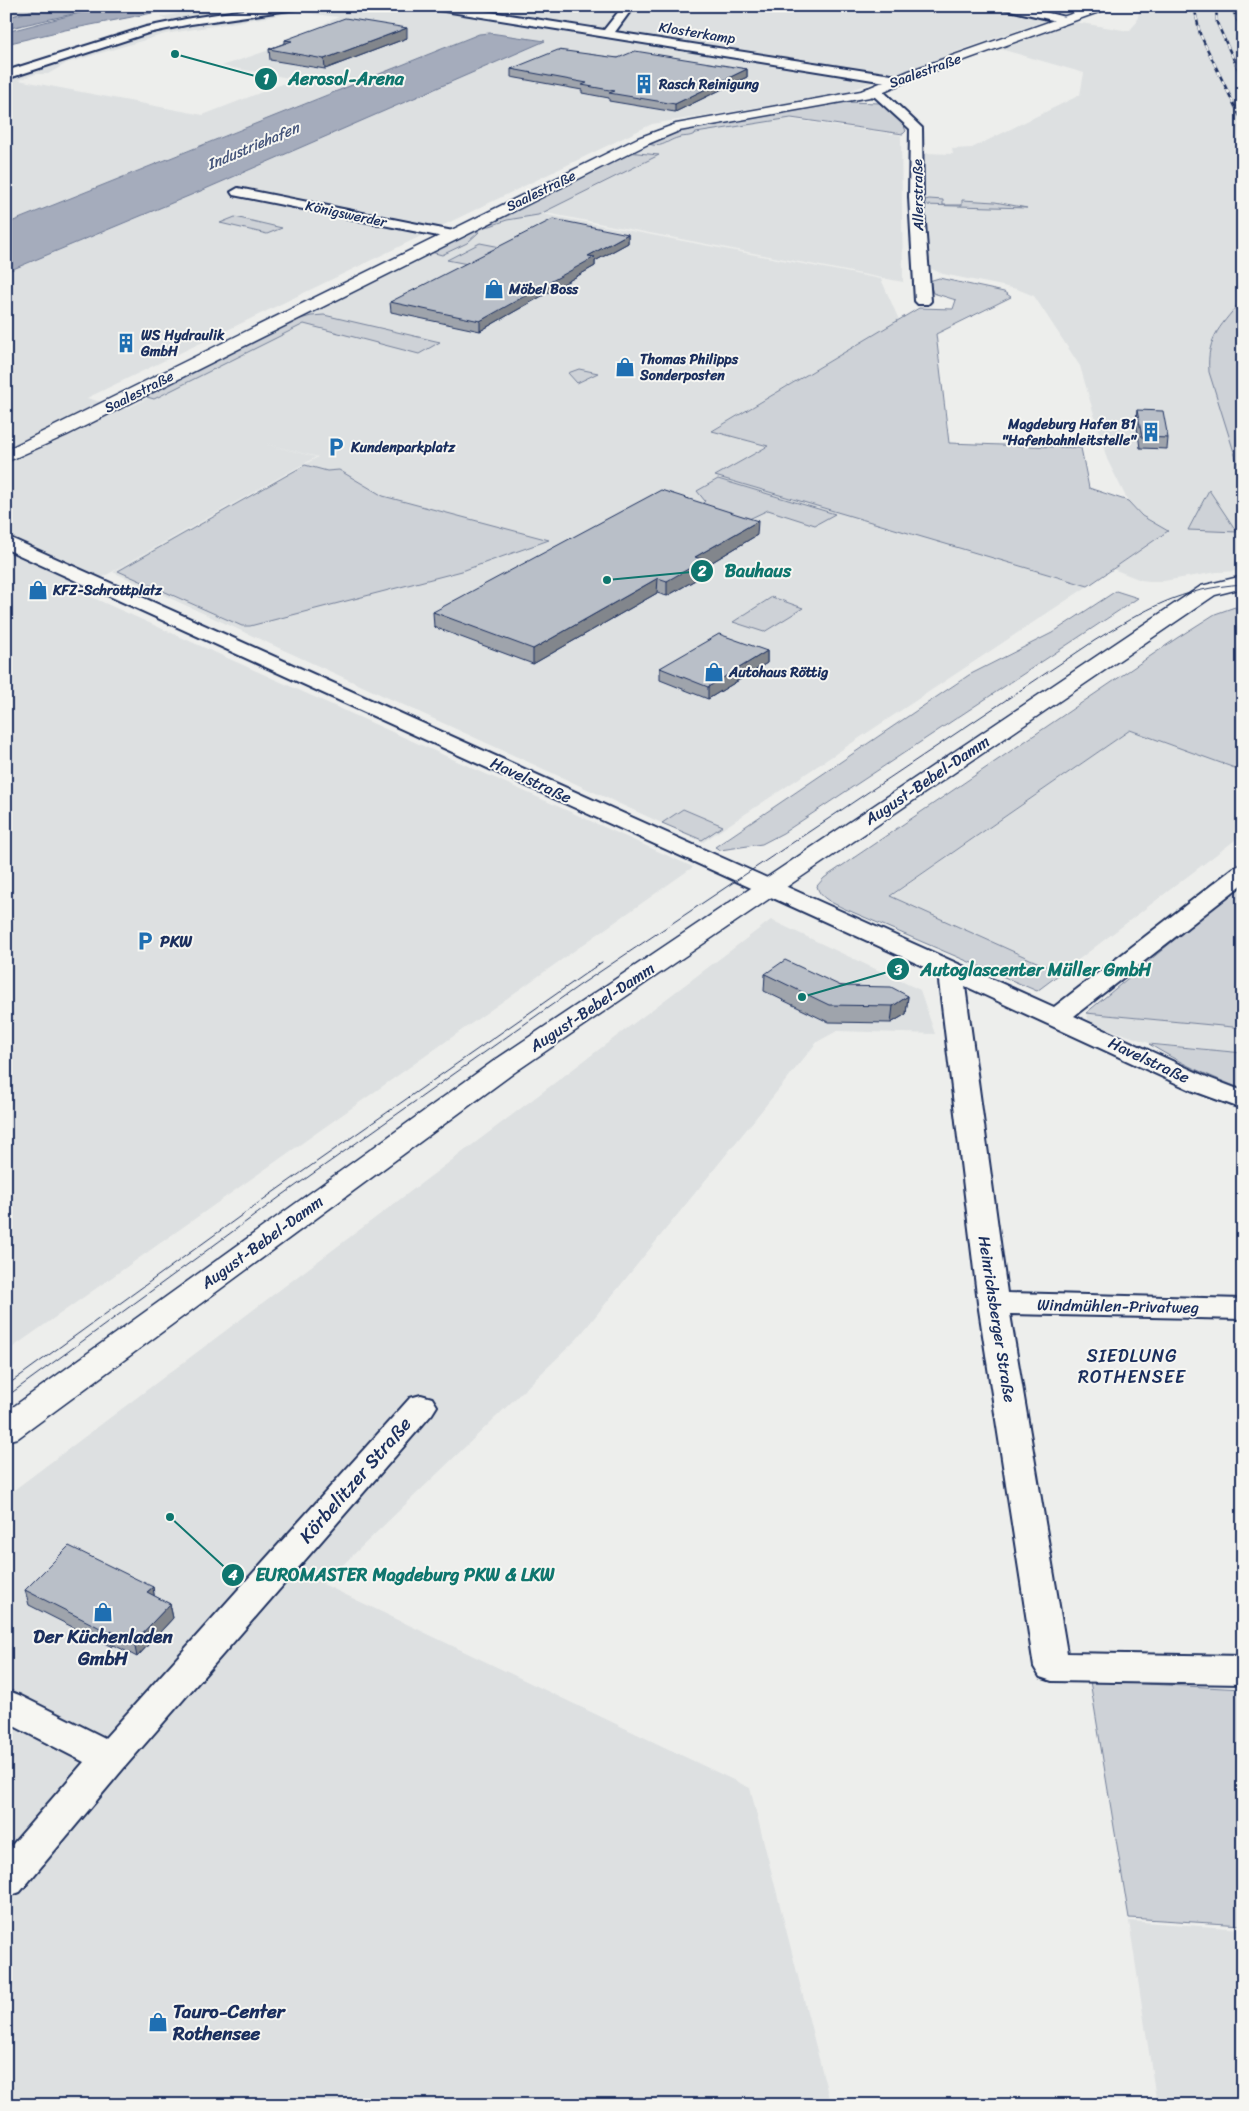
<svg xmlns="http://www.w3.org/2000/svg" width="1249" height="2111" viewBox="0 0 1249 2111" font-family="Sriracha,sans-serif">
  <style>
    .built { fill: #dde0e1; fill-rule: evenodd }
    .green { fill: #ced2d7; stroke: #74809a }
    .water { fill: #a5acbc; stroke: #6e7a96 }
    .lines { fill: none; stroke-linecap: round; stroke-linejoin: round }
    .street-casing { stroke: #1b2f5e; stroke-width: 4 }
    .secondary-casing { stroke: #1b2f5e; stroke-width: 3 }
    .street { fill: #f6f6f2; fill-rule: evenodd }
    .secondary { fill: #f6f6f2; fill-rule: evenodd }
    .tram { stroke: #1b2f5e; stroke-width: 1 }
    .rail-casing { stroke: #1b2f5e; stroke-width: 2.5 }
    .rail { stroke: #f6f6f2; stroke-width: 2; stroke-dasharray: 5; stroke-linecap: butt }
    .wall { fill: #9fa4ac; stroke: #1b2f5e }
    .shaded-wall { fill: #82868c; stroke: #1b2f5e }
    .building { fill: #b9bfc8; stroke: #1b2f5e }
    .labels { text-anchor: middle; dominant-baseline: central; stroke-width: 4; stroke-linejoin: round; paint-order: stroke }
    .far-street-label { font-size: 14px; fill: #1b2f5e; stroke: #f6f6f2 }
    .far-poi-label { font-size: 14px; font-weight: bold; fill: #1b2f5e; stroke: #f6f6f2; text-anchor: start }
    .far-water-label { font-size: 15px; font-style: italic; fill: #44547a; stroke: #f6f6f2 }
    .street-label { font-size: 16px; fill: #1b2f5e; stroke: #f6f6f2 }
    .poi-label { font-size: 16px; font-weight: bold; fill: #1b2f5e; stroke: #f6f6f2; text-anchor: start }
    .neighbourhood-label { font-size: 18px; letter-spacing: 1px; fill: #1b2f5e; stroke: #f6f6f2 }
    .near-street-label { font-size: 19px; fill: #1b2f5e; stroke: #f6f6f2 }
    .near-poi-label { font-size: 19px; font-weight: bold; fill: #1b2f5e; stroke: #f6f6f2 }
    .leader { fill: none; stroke: #0f766e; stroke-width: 2 }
    .callout-dot { fill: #0f766e; stroke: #f6f6f2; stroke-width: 2 }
    .mark-label { font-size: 15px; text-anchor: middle; font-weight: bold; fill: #fff }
    .callout-label { font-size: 18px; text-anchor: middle; font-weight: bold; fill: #0f766e; stroke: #f6f6f2; stroke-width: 4; stroke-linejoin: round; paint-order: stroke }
  </style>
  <rect width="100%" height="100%" fill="#edeeec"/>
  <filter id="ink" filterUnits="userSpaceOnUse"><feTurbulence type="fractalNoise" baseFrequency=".02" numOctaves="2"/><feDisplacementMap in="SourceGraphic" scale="10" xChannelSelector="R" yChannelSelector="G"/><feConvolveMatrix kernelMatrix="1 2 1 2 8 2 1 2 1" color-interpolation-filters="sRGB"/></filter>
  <g filter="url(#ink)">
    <g class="built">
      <path d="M 219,6 L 1090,6 L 972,46 L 838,95 L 652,124 L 87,398 L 126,409 L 517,209 L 881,279 L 899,320 L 713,430 L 768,446 L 716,476 L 1088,586 L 703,842 L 113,572 L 318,457 L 265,444 L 316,457 L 78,591 L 693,867 L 6,1352 L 6,272 L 203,190 L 545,41 L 490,33 L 479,34 L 10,222 L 6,221 L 6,79 L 133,37 L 181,27 L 160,17 ZM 297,12 L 339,17 L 323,24 L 337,27 L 222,66 L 295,79 L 203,115 L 18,80 L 36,74 L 48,74 L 67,63 L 165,34 Z"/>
      <polygon points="1140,6 1243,6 1243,571 1217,572 1158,582 1141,580 1113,569 1168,531 1142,516 1128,501 1107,459 1080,366 1034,296 1017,289 943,274 927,267 924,198 924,153 953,154 952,149 972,148 1080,95 1084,73 997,48 1075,22 1129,31 1137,22"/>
      <polygon points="766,116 901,135 903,282 520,208 649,143"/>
      <polygon points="1130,730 1243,771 1243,834 1061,973 890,897"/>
      <polygon points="771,920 920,990 935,1034 837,1031 817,1042 577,1339 323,1584 750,1788 829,2098 826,2105 6,2105 6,1496"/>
      <polygon points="1086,1013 1243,1028 1243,1053 1149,1043 1089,1022"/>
      <polygon points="1129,1921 1243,1929 1243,2105 1157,2105"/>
    </g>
    <g class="green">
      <polygon points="6,6 47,6 6,18"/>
      <path d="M 841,102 L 881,103 L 903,124 L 906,131 L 903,134 L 791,118 L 696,133 C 690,137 687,136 681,137 C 665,140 664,150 646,143 C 707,117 776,113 841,102 Z"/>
      <polygon points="627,152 659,155 538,215 507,220 490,226 483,226"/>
      <polygon points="929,199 943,200 943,205 962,205 962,200 995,202 1027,208 923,205 925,200"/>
      <polygon points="235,217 282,228 267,234 220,223"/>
      <polygon points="470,231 479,232 467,243 442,255 431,252"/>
      <polygon points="480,243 511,249 478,266 447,260"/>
      <polygon points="939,278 1004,292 1011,297 936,334 949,443 1081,448 1089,488 1128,501 1142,516 1168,531 1088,586 715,476 768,446 712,431 919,308 953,309 956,300 933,293 929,281"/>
      <path d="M 1243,298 L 1243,481 L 1209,372 C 1206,335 1223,325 1243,298 Z"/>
      <polygon points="324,315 440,342 419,354 304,324 154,399 147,397 155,390 297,320 311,316"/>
      <polygon points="579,369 598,373 577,383 568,373"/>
      <polygon points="305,465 327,471 339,470 383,496 549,540 462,571 250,626 242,626 118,571"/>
      <polygon points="718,479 835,514 815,525 768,510 747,520 702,504 705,501 697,491"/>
      <polygon points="1209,490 1237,532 1188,530"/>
      <polygon points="1116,591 1138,598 783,833 762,844 720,850 715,847 969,675 1052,633"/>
      <polygon points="772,597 803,608 764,632 733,622"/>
      <path d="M 1235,607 L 1243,622 L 1243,771 L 1130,730 L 890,896 L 1061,973 L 1037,991 L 843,908 C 833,903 819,898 817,886 L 824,878 L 1177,638 L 1215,614 Z"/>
      <polygon points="683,809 723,826 702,840 662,823"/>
      <polygon points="1243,883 1243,1028 1086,1013"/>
      <path d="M 1149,1044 L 1243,1053 L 1243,1089 C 1210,1077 1178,1062 1149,1044 Z"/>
      <polygon points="1090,1681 1243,1689 1243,1925 1129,1918"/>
    </g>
    <g class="water">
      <polygon points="47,6 188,6 65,30 6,44 6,32 95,9 6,29 6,18"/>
      <polygon points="490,33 545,41 203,190 6,272 6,224 479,34"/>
    </g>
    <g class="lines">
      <defs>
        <g id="street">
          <polygon points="271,6 301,6 296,9 191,24 148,33 6,79 6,71 146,27 191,18"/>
          <polygon points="427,6 454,6 604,30 623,6 634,6 615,32 898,76 904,80 898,84 432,9"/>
          <polygon points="1000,6 1020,6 1069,18 1071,20 1065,23 1001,8"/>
          <polygon points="870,88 883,91 922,128 923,197 931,301 928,304 918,304 915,301 909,197 910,129 875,97 866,95 864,92 866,89"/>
          <polygon points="238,188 458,232 460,235 458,238 453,239 233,195 231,192"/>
          <polygon points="6,536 1054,1007 1235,867 1243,865 1243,884 1074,1016 1209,1078 1243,1091 1243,1109 1191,1090 965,986 1007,1293 1243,1299 1243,1319 1010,1314 1067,1653 1243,1656 1243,1684 1052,1681 1040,1677 1034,1667 978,1303 938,973 6,549"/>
          <polygon points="421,1395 432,1398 437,1406 432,1414 123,1769 20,1892 6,1897 6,1852 84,1762 6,1722 6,1690 19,1695 105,1738 410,1398"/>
        </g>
        <g id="secondary">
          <polygon points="1094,6 1112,6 1110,8 917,77 870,97 679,131 648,144 67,435 6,462 6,450 638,138 676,124 861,91 909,71"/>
          <polygon points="1243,576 1243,588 1215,595 515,1072 18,1438 6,1441 6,1412 495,1060 1201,586"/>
        </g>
      </defs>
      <use href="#street" class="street-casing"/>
      <use href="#secondary" class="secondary-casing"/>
      <use href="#street" class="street"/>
      <use href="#secondary" class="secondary"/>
      <g class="tram">
        <polyline points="6,1386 275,1191 602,962"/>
        <path d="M 6,1397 L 284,1194 L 580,985 L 1094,641 C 1148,608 1178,589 1243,584"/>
      </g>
      <defs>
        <g id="rail">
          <polyline points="1194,6 1200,34 1243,123"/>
          <polyline points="1216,6 1217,23 1243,80"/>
          <polyline points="1231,6 1243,33"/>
        </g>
      </defs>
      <use href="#rail" class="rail-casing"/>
      <use href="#rail" class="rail"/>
    </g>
    <g class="wall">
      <polygon points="407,38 325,69 270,60 269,49 285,43 285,40"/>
      <polygon points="618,58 747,69 747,77 675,112 609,101 609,98 582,93 582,90 511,77 511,69"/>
      <polygon points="628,234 628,243 595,261 595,266 480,331 391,312 390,302"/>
      <polygon points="1137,410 1168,438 1167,449 1140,448 1136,420"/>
      <polygon points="757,535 704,567 704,575 667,596 657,593 533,664 434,627 433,612"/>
      <polygon points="767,651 767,663 708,699 660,680 660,668"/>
      <polygon points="765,974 908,996 906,1014 891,1023 828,1022 764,991"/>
      <polygon points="153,1587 154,1596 170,1604 173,1618 137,1657 114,1645 112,1647 29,1605 25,1590"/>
    </g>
    <g class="shaded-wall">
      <polygon points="407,28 407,38 325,69 324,59"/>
      <polygon points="747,69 747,77 675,112 675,104"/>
      <polygon points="628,234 628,243 595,261 595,266 480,331 480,321 588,256"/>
      <polygon points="758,521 757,535 704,567 704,575 667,596 667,581 695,557"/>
      <polygon points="658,578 657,593 533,664 533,649"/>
      <polygon points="767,651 767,663 708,699 708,687"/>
      <polygon points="908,996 906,1014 891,1023 893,1006"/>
      <polygon points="153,1587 155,1601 147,1592"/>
      <polygon points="170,1604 173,1618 137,1657 134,1642"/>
      <polygon points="111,1631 114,1645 112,1647 110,1633"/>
    </g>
    <g class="building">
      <polygon points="345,18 407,28 324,59 269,49 292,41 285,40"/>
      <polygon points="558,50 618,58 635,51 747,69 675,104 609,93 615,91 582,85 587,83 511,69"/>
      <polygon points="553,219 628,234 588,256 595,257 480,321 390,302"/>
      <polygon points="1137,410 1163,411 1168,438 1142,437"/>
      <polygon points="661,490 758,521 695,557 704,560 667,581 658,578 533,649 433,612"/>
      <polygon points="719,634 767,651 708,687 660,668"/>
      <polygon points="785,960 841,986 891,987 908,996 893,1006 829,1005 765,974"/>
      <polygon points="69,1546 153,1587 147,1592 170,1604 134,1642 111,1631 110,1633 25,1590"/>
    </g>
  </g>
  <defs>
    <symbol id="building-bare" viewBox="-9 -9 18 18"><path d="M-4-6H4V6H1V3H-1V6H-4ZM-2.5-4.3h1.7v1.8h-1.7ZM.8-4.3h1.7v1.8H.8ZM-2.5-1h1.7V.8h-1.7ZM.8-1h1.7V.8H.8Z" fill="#1f6fb2" stroke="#f6f6f2" stroke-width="2.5" paint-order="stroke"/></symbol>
    <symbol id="shop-bare" viewBox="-9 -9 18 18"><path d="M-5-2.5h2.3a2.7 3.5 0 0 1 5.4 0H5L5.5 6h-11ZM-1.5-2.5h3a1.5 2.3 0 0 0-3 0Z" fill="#1f6fb2" stroke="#f6f6f2" stroke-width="2.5" paint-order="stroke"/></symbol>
    <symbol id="parking-bare" viewBox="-9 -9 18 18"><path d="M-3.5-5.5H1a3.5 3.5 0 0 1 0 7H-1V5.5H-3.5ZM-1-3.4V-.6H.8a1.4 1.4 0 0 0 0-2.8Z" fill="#1f6fb2" stroke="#f6f6f2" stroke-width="2.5" paint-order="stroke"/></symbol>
  </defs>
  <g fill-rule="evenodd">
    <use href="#building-bare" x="630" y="70" width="28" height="28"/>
    <use href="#shop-bare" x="480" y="275" width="28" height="28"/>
    <use href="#building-bare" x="112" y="329" width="28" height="28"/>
    <use href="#shop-bare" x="611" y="353" width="28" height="28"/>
    <use href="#building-bare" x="1137" y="418" width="28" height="28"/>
    <use href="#parking-bare" x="322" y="433" width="28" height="28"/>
    <use href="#shop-bare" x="24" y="576" width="28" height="28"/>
    <use href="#shop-bare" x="700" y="658" width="28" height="28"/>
    <use href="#parking-bare" x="131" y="927" width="28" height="28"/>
    <use href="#shop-bare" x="89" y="1598" width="28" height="28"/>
    <use href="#shop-bare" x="144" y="2008" width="28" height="28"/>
  </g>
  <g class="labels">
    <g class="far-street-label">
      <text transform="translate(697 33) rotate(9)">Klosterkamp</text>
      <text transform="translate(925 71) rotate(-20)">Saalestraße</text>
      <text transform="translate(541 191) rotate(-26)">Saalestraße</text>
      <text transform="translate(918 195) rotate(-91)">Allerstraße</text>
      <text transform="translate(346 214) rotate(12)">Königswerder</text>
      <text transform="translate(139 392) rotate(-27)">Saalestraße</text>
    </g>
    <g class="far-poi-label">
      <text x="659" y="84">Rasch Reinigung</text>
      <text x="509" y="289">Möbel Boss</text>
      <text x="141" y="335">WS Hydraulik<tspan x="141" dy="16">GmbH</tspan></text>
      <text x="640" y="359">Thomas Philipps<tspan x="640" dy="16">Sonderposten</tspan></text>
      <text x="1136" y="424" text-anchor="end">Magdeburg Hafen B1<tspan x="1136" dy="16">"Hafenbahnleitstelle"</tspan></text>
      <text x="351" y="447">Kundenparkplatz</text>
      <text x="53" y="590">KFZ-Schrottplatz</text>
      <text x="729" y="672">Autohaus Röttig</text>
    </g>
    <g class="far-water-label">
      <text transform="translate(253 146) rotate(-23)">Industriehafen</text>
    </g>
    <g class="street-label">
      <text transform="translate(531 780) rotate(25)">Havelstraße</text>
      <text transform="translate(927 780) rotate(-34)">August-Bebel-Damm</text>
      <text transform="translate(592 1007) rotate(-34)">August-Bebel-Damm</text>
      <text transform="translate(1149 1060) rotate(25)">Havelstraße</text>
      <text transform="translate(262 1242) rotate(-36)">August-Bebel-Damm</text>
      <text transform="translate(1118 1306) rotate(1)">Windmühlen-Privatweg</text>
      <text transform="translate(997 1319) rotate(81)">Heinrichsberger Straße</text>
    </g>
    <g class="poi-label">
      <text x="160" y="941">PKW</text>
    </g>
    <g class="neighbourhood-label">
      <text x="1132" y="1356">SIEDLUNG<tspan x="1132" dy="21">ROTHENSEE</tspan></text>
    </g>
    <g class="near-street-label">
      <text transform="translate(355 1480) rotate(-49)">Körbelitzer Straße</text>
    </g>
    <g class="near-poi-label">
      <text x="103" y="1636">Der Küchenladen<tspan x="103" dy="22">GmbH</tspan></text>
      <text x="173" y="2011" text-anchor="start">Tauro-Center<tspan x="173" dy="22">Rothensee</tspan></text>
    </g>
  </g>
  <path class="leader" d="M175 54L266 79M607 580L702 571M802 997L898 969M170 1517L233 1575"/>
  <g class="callout-dot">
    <circle cx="175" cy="54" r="5"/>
    <circle cx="607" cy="580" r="5"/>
    <circle cx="802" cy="997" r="5"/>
    <circle cx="170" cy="1517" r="5"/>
    <circle cx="266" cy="79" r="12"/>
    <circle cx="702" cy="571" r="12"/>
    <circle cx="898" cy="969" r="12"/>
    <circle cx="233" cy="1575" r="12"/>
  </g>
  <g class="mark-label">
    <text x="266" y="84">1</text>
    <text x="702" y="576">2</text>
    <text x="898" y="975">3</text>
    <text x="233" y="1580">4</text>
  </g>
  <g class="callout-label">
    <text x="346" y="85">Aerosol-Arena</text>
    <text x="758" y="577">Bauhaus</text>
    <text x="1036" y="976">Autoglascenter Müller GmbH</text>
    <text x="405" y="1581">EUROMASTER Magdeburg PKW &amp; LKW</text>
  </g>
  <rect width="1249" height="2111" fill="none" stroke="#f6f6f2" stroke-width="25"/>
  <rect x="12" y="12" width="1224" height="2086" fill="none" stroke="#1b2f5e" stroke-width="2" filter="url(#ink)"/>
</svg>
